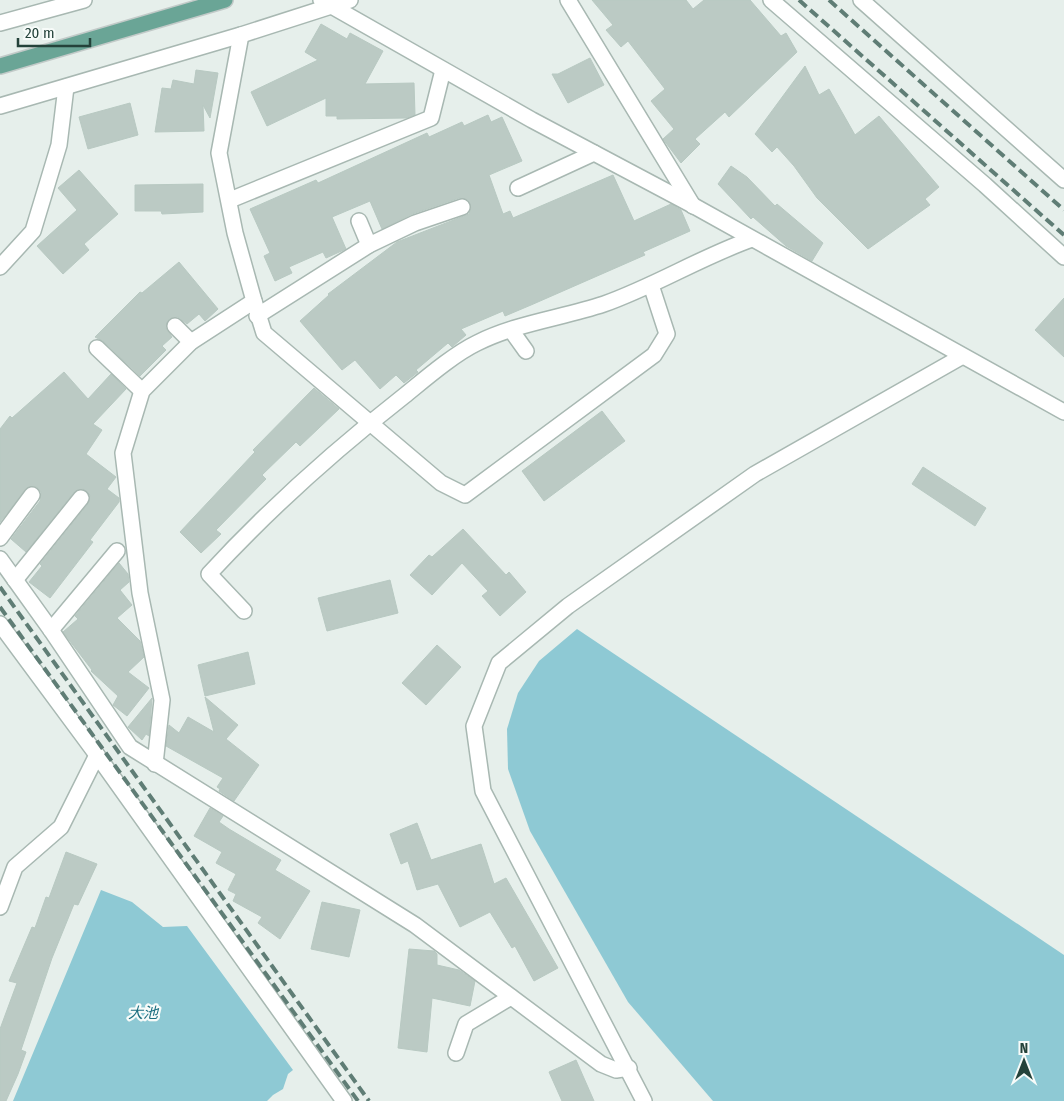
<svg xmlns="http://www.w3.org/2000/svg" width="1064" height="1101" viewBox="0 0 1064 1101" font-family="'Fira Sans Condensed','Noto Sans JP',sans-serif">
  <style>
    .water { fill: #8ec9d4 }
    .building { fill: #bbcac4; stroke: #b8c9c2 }
    .lines { fill: none; stroke-linecap: round; stroke-linejoin: round }
    .minor-casing { stroke: #a8b8b2; stroke-width: 18 }
    .major-casing { stroke: #c2cac8; stroke-width: 18 }
    .minor { stroke: #fff; stroke-width: 15 }
    .major { stroke: #6aa596; stroke-width: 15 }
    .rail { stroke: #5f7d75; stroke-width: 4; stroke-dasharray: 10 5; stroke-linecap: butt }
    .labels { text-anchor: middle; dominant-baseline: central; stroke-width: 4.5; stroke-linejoin: round; paint-order: stroke }
    .water-label { font-size: 15px; font-style: italic; fill: #1c6f80; stroke: #f7fbf9 }
  </style>
  <rect width="100%" height="100%" fill="#e6efeb"/>
  <g class="water">
    <polygon points="577,629 1064,955 1064,1101 713,1101 628,1002 530,831 508,769 507,729 518,693 539,661"/>
    <polygon points="101,890 132,902 163,927 187,926 293,1070 288,1074 283,1089 273,1095 267,1101 13,1101"/>
  </g>
  <g class="building">
    <polygon points="592,0 686,0 693,9 704,0 750,0 781,36 786,33 797,52 729,117 725,112 695,139 700,144 681,163 663,139 674,129 651,101 665,89 628,41 621,47 606,30 613,25"/>
    <polygon points="321,24 347,39 350,33 383,51 365,84 414,83 415,115 407,118 337,119 337,116 326,116 326,98 267,126 251,92 318,60 305,52"/>
    <polygon points="590,58 604,85 568,103 552,74 558,74"/>
    <polygon points="805,66 819,95 829,89 855,135 879,116 939,187 925,199 930,205 868,249 817,198 794,166 777,147 772,152 755,134"/>
    <polygon points="196,70 218,73 210,118 203,105 204,131 155,132 162,88 171,89 173,80 194,84"/>
    <polygon points="130,103 138,135 88,149 79,117"/>
    <polygon points="488,115 491,122 502,117 522,161 489,175 503,214 510,211 513,218 613,175 634,221 671,204 681,210 690,231 643,252 645,255 620,266 531,305 505,316 503,311 461,329 466,335 452,347 448,343 416,370 418,372 404,383 396,375 380,389 355,360 342,370 300,321 329,295 328,294 397,242 469,214 471,208 468,200 459,198 412,214 382,229 370,201 332,217 346,249 326,258 323,252 289,267 292,273 275,281 264,256 270,253 250,209 316,180 318,183 427,133 429,137 462,122 464,126"/>
    <polygon points="731,166 747,177 775,206 777,204 823,243 812,261 786,246 753,217 751,219 718,184"/>
    <polygon points="79,170 118,214 84,244 89,250 63,274 37,246 77,210 58,188"/>
    <polygon points="203,184 203,212 162,214 161,211 135,211 135,185"/>
    <polygon points="179,262 218,309 205,321 199,314 187,324 178,317 169,319 166,328 172,337 162,346 166,350 140,376 103,341 95,337 140,292 142,293"/>
    <polygon points="1064,298 1064,357 1035,330"/>
    <polygon points="64,372 88,399 111,374 126,389 93,424 102,430 86,454 116,477 107,489 119,498 119,502 90,540 93,542 50,598 29,582 42,566 40,564 88,504 90,495 83,489 74,492 26,552 11,539 40,501 41,492 37,487 28,487 0,522 0,429 10,416 12,418"/>
    <polygon points="314,388 339,409 300,446 296,442 262,475 266,479 216,530 221,534 201,553 180,532 255,452 253,450"/>
    <polygon points="602,411 625,441 544,501 522,471"/>
    <polygon points="923,467 986,508 975,526 912,484"/>
    <polygon points="463,529 506,575 509,572 526,592 500,616 482,596 488,591 462,563 432,595 410,575 429,555 432,557"/>
    <polygon points="119,563 128,574 129,582 120,590 132,605 117,618 140,641 144,657 128,672 149,688 127,716 113,705 118,696 91,671 92,670 63,632 78,619 75,616"/>
    <polygon points="390,580 398,613 327,631 318,598"/>
    <polygon points="437,645 461,667 426,705 402,683"/>
    <polygon points="248,652 255,684 205,696 198,665"/>
    <polygon points="205,697 238,725 226,739 259,765 234,801 219,791 220,789 217,787 223,778 166,746 169,725 179,733 188,717 214,732"/>
    <polygon points="152,698 149,736 146,734 142,740 128,727"/>
    <polygon points="210,808 223,816 219,822 229,829 281,860 275,870 310,891 280,939 258,923 262,917 233,901 236,894 228,890 236,874 216,863 222,852 194,836"/>
    <polygon points="417,823 431,860 481,844 494,884 506,878 558,968 534,981 515,946 512,948 490,912 460,927 438,884 417,890 408,861 401,864 390,834"/>
    <polygon points="66,852 97,864 78,905 74,904 52,958 21,1050 26,1052 18,1074 6,1101 0,1101 0,1029 17,983 9,981 32,927 35,928 46,897 49,898"/>
    <polygon points="322,902 360,910 349,957 311,949"/>
    <polygon points="409,949 434,951 437,954 437,965 459,970 475,981 470,1006 432,998 427,1052 398,1048"/>
    <polygon points="576,1060 594,1101 562,1101 549,1072"/>
  </g>
  <g class="lines">
    <defs>
      <g id="minor">
        <polyline points="321,0 532,120 694,206 1064,412"/>
        <polyline points="568,0 693,206"/>
        <polyline points="771,0 985,185 1064,257"/>
        <polyline points="861,0 1064,180"/>
        <polyline points="0,23 84,0"/>
        <polyline points="0,106 241,35 350,0"/>
        <polyline points="518,188 594,153"/>
        <polyline points="230,200 431,118 443,70"/>
        <polyline points="359,221 369,245"/>
        <polyline points="0,267 33,231 59,145 66,87"/>
        <polyline points="254,301 264,333 441,483 465,495 654,355 667,334 651,285"/>
        <polyline points="257,316 369,245 415,223 462,207"/>
        <polyline points="175,326 191,342"/>
        <polyline points="511,330 526,351"/>
        <polyline points="97,348 142,391"/>
        <polyline points="0,538 32,495"/>
        <polyline points="0,559 51,630 130,747 415,925 601,1064 616,1070 629,1068"/>
        <polyline points="15,580 81,498"/>
        <path d="M 244,611 L 209,574 C 269,509 335,450 404,396 C 425,379 454,354 477,343 C 517,323 562,318 604,304 C 655,286 701,257 752,239"/>
        <polyline points="0,624 97,755 344,1101"/>
        <polyline points="51,630 117,551"/>
        <polyline points="155,764 162,700 140,593 123,453 142,391 191,342 254,301 235,233 219,153 241,35"/>
        <polyline points="0,907 15,867 61,827 97,755"/>
        <polyline points="456,1053 466,1024 511,997"/>
        <polyline points="644,1101 483,791 474,726 499,663 568,606 755,474 961,357"/>
      </g>
      <polyline id="major" points="0,66 225,0"/>
    </defs>
    <use href="#minor" class="minor-casing"/>
    <use href="#major" class="major-casing"/>
    <use href="#minor" class="minor"/>
    <use href="#major" class="major"/>
    <g class="rail">
      <polyline points="799,0 1064,235"/>
      <polyline points="829,0 1064,210"/>
      <polyline points="0,587 369,1101"/>
      <polyline points="0,607 358,1101"/>
    </g>
  </g>
  <g class="labels">
    <g class="water-label">
      <text x="143" y="1013">大池</text>
    </g>
  </g>
  <g transform="translate(1024 1061)" stroke="#f7fbf9" stroke-width="4" paint-order="stroke">
  <path d="M0-4L9 19L0 12L-9 19Z" fill="#24423a"/>
  <text y="-8" font-size="14" font-weight="bold" text-anchor="middle" fill="#24423a">N</text>
  </g>
  <path d="M18 38v8h72v-8" fill="none" stroke="#24423a" stroke-width="2.5"/>
  <text x="25" y="38" font-size="15" fill="#24423a" stroke="#f7fbf9" stroke-width="4" paint-order="stroke">20 m</text>
</svg>
